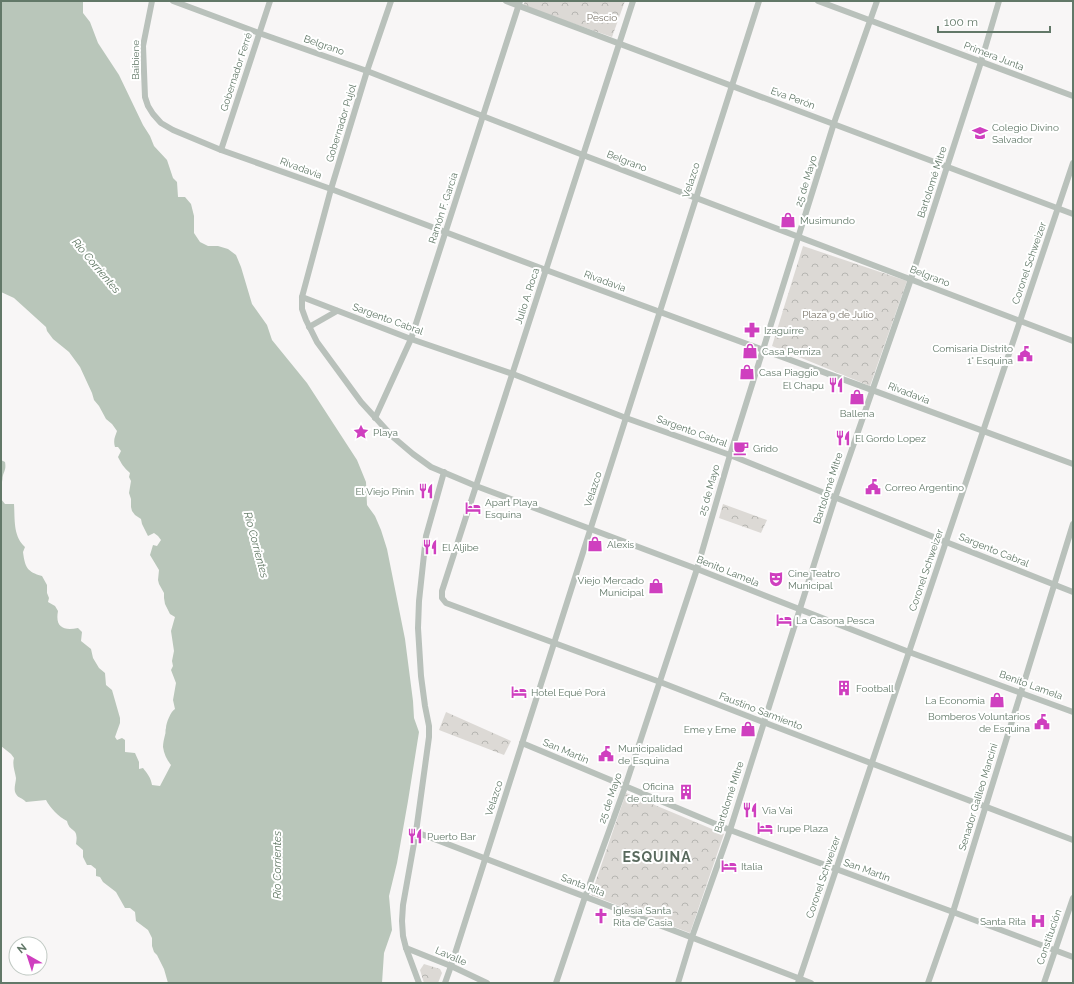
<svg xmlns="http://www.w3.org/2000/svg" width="1074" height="984" viewBox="0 0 1074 984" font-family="Raleway,sans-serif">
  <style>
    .park { fill: url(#park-crowns) }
    .water { fill: #b9c6ba }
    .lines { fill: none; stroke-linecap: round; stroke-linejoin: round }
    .street { stroke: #b9c1bb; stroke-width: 6 }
    .labels { text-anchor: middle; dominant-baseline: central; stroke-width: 4; stroke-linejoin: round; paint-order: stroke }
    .park-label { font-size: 10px; fill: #7b7569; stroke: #fff }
    .street-label { font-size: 10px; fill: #627868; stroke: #fff }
    .poi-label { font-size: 10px; fill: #627868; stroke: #fff; text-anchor: start }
    .water-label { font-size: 11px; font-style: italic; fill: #617864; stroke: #fff }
    .district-label { font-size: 14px; font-weight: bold; letter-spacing: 1px; fill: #58695d; stroke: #fff }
  </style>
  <defs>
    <pattern id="park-crowns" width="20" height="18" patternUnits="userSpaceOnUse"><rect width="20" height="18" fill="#dcd9d5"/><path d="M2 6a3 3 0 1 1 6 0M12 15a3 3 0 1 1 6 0" fill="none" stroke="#b6b5b1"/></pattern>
  </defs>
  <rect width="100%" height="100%" fill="#f8f6f6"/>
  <g class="park">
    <polygon points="525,1 625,1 612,37 523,6"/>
    <polygon points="803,246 907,281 870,386 772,346"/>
    <polygon points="723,504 767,520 761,533 719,518"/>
    <polygon points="446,712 511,741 504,755 439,730"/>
    <polygon points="626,793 724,834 690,933 591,895"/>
    <polygon points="424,964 440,969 442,973 438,983 424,983 420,970"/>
  </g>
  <g class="water">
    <path d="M 1,1 L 83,1 L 83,13 L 90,22 L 98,43 L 119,75 L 143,125 L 150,136 L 154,146 L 167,160 L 173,178 L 177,182 L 178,197 L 185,197 L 191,204 L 194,216 L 194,233 L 200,242 L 208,246 L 218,246 L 228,249 L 236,255 L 241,267 L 252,304 L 267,325 L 272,340 L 307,383 L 357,460 L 366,482 L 367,505 L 375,516 L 381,530 L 387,549 L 405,639 L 413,701 L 414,718 L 419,732 L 408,801 L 397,863 L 389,896 L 392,930 L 384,953 L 382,983 L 168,983 L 164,969 L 157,955 L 154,952 L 152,946 L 152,938 L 148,930 L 136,921 L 135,912 L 130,908 L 125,908 L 116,892 L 103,882 L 100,877 L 96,876 L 96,869 L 91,865 L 87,865 L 83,857 L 83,850 L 76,844 C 79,826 70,834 67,821 C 59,817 50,808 46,800 L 26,802 C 23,798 18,798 16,794 C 13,789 16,783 16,778 C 15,771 12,765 14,758 L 11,754 L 1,746 L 1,499 L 5,504 L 14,504 C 15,520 13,536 25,547 L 23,552 C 25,567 27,572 42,576 L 47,585 L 47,593 L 49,598 L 48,602 L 55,606 L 58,611 C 55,627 63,631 78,628 L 82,632 L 81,641 L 91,649 L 93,658 L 99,668 L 105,673 L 106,685 L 112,690 L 120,718 L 120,723 L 115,737 L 117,740 L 122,738 L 125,740 L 125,752 L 135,753 L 139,762 L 139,769 L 143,768 C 147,773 151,778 152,785 L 160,786 L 171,765 C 167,760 164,754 163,747 C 163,743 164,739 165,735 C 166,733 165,730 166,728 C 166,723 171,711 175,709 L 173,700 L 176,683 L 171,670 L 173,666 L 172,661 L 174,651 L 171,631 L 175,617 L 170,614 L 165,604 L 164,598 L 164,593 L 159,584 L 158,580 L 159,570 L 150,555 L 153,545 L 157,546 L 161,540 L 158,536 L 154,533 L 148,536 L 142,524 L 141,519 L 135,515 L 132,511 L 131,507 L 131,499 L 129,493 L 131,481 L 129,477 L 130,473 C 124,468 121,463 118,457 L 121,451 L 118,447 L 115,447 C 113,440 115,437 117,431 L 112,424 L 106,419 L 99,406 L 94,400 L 92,393 L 80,367 L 69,352 L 53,339 L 47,331 L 46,327 L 14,298 L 1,292 L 1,285 L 2,282 L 1,281 Z"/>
    <path d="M 1,460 L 5,462 C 6,468 5,470 3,475 C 2,478 3,481 1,484 Z"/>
  </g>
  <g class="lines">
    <g class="street">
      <polyline points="152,1 143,46 145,97 148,106 153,114 161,123 173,130 221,150 331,189 546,270 1073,464"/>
      <polyline points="173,1 259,33 367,71 583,155 1073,341"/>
      <polyline points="391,1 367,71 331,189 302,297 302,309 306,320 317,342 361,402 393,437 413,454 431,467 476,486 697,569 909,652 1073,712"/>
      <polyline points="506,1 1073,214"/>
      <polyline points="633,1 442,591 442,598 446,603 660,682 763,722 1073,840"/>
      <polyline points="818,1 1073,96"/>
      <polyline points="221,150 270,1"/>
      <polyline points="302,297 411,339 513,374 626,418 730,455 946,542 1073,592"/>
      <polyline points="309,327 337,311"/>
      <polyline points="375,418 411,339 520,1"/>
      <polyline points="522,743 730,830 953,912 1073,957"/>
      <polyline points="416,832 811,983"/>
      <polyline points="406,948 451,966 487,983"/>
      <polyline points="419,983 406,948 403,936 402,921 403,905 416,832 429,737 429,726 425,706 421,676 418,628 419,601 426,536 444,472"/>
      <polyline points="445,983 451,966 759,1"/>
      <polyline points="556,983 585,897 625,787 697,569 730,455 834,123 877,1"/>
      <polyline points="678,983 692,937 730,830 835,498 911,279 947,167 981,62 999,1"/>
      <polyline points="798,983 1073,163"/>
      <polyline points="928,983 953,912 1073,524"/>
      <polyline points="1044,983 1073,898"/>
    </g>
  </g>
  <defs>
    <symbol id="school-bare" viewBox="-9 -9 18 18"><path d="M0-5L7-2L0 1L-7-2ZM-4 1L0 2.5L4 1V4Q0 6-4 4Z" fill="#cf3fbf" stroke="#fff" stroke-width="2.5" paint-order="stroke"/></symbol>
    <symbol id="shop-bare" viewBox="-9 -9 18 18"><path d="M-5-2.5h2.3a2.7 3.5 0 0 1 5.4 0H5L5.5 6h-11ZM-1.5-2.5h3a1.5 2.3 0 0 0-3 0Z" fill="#cf3fbf" stroke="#fff" stroke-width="2.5" paint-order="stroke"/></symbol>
    <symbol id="pharmacy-bare" viewBox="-9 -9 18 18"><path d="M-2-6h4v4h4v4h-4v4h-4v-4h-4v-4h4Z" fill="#cf3fbf" stroke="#fff" stroke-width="2.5" paint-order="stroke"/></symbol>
    <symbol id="civic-bare" viewBox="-9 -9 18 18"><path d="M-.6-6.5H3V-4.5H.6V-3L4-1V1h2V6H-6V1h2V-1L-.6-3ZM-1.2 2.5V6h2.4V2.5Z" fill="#cf3fbf" stroke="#fff" stroke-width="2.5" paint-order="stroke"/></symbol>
    <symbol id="restaurant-bare" viewBox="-9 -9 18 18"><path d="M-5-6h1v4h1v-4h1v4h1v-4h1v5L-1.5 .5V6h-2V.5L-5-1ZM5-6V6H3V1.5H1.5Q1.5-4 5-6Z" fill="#cf3fbf" stroke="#fff" stroke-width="2.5" paint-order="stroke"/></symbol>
    <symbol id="sight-bare" viewBox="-9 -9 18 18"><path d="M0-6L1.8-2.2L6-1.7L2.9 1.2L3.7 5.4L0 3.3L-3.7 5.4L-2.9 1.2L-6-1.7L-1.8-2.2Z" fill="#cf3fbf" stroke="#fff" stroke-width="2.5" paint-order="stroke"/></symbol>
    <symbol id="cafe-bare" viewBox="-9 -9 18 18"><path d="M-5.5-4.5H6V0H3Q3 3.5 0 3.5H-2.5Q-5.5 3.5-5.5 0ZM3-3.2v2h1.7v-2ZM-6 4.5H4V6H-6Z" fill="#cf3fbf" stroke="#fff" stroke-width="2.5" paint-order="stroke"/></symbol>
    <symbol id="hotel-bare" viewBox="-9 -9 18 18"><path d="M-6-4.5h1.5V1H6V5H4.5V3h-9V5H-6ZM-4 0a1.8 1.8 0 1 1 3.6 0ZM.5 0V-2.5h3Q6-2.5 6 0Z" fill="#cf3fbf" stroke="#fff" stroke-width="2.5" paint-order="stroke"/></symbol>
    <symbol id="theatre-bare" viewBox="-9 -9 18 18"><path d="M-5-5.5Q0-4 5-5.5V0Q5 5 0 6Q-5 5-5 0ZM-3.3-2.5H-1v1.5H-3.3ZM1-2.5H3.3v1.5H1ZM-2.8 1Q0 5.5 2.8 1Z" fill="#cf3fbf" stroke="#fff" stroke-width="2.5" paint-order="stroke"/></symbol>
    <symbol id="building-bare" viewBox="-9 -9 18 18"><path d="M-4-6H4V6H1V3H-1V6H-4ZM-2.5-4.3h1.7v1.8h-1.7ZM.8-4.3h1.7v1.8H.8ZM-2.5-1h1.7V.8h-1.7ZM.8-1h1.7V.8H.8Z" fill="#cf3fbf" stroke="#fff" stroke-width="2.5" paint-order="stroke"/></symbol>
    <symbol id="church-bare" viewBox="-9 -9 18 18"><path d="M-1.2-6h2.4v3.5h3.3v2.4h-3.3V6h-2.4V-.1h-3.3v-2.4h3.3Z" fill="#cf3fbf" stroke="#fff" stroke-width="2.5" paint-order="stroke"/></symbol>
    <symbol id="hospital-bare" viewBox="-9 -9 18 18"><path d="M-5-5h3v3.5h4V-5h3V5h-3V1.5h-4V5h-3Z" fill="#cf3fbf" stroke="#fff" stroke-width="2.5" paint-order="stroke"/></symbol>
  </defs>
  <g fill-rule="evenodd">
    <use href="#school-bare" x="969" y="122" width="22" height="22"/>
    <use href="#shop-bare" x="777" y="209" width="22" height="22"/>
    <use href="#pharmacy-bare" x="741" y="319" width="22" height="22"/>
    <use href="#shop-bare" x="739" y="340" width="22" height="22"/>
    <use href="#civic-bare" x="1014" y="343" width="22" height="22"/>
    <use href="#shop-bare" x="736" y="361" width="22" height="22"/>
    <use href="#restaurant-bare" x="825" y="374" width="22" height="22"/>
    <use href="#shop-bare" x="846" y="386" width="22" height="22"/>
    <use href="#sight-bare" x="350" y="421" width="22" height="22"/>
    <use href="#restaurant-bare" x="832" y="427" width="22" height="22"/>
    <use href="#cafe-bare" x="730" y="437" width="22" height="22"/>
    <use href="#civic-bare" x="862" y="476" width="22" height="22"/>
    <use href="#restaurant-bare" x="415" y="480" width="22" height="22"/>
    <use href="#hotel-bare" x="462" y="497" width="22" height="22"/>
    <use href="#shop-bare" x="584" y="533" width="22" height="22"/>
    <use href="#restaurant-bare" x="419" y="536" width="22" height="22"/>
    <use href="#theatre-bare" x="765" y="568" width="22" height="22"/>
    <use href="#shop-bare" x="645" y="575" width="22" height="22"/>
    <use href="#hotel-bare" x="773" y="609" width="22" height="22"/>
    <use href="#building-bare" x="833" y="677" width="22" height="22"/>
    <use href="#hotel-bare" x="508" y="681" width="22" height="22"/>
    <use href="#shop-bare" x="986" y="689" width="22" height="22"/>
    <use href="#civic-bare" x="1031" y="711" width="22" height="22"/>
    <use href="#shop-bare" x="737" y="718" width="22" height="22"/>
    <use href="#civic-bare" x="595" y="743" width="22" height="22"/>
    <use href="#building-bare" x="675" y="781" width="22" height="22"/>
    <use href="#restaurant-bare" x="739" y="799" width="22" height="22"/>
    <use href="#hotel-bare" x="754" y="817" width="22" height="22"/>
    <use href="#restaurant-bare" x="404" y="825" width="22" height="22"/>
    <use href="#hotel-bare" x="718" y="855" width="22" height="22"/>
    <use href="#church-bare" x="590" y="905" width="22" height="22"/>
    <use href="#hospital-bare" x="1027" y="910" width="22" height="22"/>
  </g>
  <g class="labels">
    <g class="park-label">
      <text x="602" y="17">Pescio</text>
      <text x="838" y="314">Plaza 9 de Julio</text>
    </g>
    <g class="street-label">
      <text transform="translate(324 45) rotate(19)">Belgrano</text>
      <text transform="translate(994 56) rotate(21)">Primera Junta</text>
      <text transform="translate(135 60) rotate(-90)">Baibiene</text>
      <text transform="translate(236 72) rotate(-72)">Gobernador Ferré</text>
      <text transform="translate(793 98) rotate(20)">Eva Perón</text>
      <text transform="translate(341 123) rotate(-73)">Gobernador Pujol</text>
      <text transform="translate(627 161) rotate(21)">Belgrano</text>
      <text transform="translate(301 168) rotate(20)">Rivadavia</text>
      <text transform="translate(691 180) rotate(-72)">Velazco</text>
      <text transform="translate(806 181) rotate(-73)">25 de Mayo</text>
      <text transform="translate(932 182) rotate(-72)">Bartolomé Mitre</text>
      <text transform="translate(443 208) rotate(-72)">Ramón F. García</text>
      <text transform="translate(1029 263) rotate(-71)">Coronel Schweizer</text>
      <text transform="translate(930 276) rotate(21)">Belgrano</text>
      <text transform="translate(605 281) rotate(20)">Rivadavia</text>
      <text transform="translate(527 296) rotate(-72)">Julio A. Roca</text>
      <text transform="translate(388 319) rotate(20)">Sargento Cabral</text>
      <text transform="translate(909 393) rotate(21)">Rivadavia</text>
      <text transform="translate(692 431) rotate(20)">Sargento Cabral</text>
      <text transform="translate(828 488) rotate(-72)">Bartolomé Mitre</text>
      <text transform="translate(593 489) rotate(-72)">Velazco</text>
      <text transform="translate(709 490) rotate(-74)">25 de Mayo</text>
      <text transform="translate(994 550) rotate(22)">Sargento Cabral</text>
      <text transform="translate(926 570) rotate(-71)">Coronel Schweizer</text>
      <text transform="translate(728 571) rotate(22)">Benito Lamela</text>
      <text transform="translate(1031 685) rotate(20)">Benito Lamela</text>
      <text transform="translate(761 711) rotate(21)">Faustino Sarmiento</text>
      <text transform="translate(566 751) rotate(23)">San Martín</text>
      <text transform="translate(729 797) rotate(-72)">Bartolomé Mitre</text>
      <text transform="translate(978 797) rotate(-73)">Senador Galileo Mancini</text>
      <text transform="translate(494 798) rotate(-72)">Velazco</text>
      <text transform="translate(610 798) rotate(-71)">25 de Mayo</text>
      <text transform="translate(867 870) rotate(20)">San Martín</text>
      <text transform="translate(823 877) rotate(-71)">Coronel Schweizer</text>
      <text transform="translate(583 885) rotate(21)">Santa Rita</text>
      <text transform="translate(1049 937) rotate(-71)">Constitución</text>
      <text transform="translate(451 956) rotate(23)">Lavalle</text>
    </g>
    <g class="poi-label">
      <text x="992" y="127">Colegio Divino<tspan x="992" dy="12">Salvador</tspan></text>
      <text x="800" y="220">Musimundo</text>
      <text x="764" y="330">Izaguirre</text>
      <text x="1013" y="348" text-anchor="end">Comisaria Distrito<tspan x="1013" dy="12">1° Esquina</tspan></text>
      <text x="762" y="351">Casa Perniza</text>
      <text x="759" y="372">Casa Piaggio</text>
      <text x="824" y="385" text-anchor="end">El Chapu</text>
      <text x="857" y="413" text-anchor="middle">Ballena</text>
      <text x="373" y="432">Playa</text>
      <text x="855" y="438">El Gordo Lopez</text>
      <text x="753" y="448">Grido</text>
      <text x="885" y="487">Correo Argentino</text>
      <text x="414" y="491" text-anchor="end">El Viejo Pinin</text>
      <text x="485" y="502">Apart Playa<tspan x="485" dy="12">Esquina</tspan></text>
      <text x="607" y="544">Alexis</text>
      <text x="442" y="547">El Aljibe</text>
      <text x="788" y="573">Cine Teatro<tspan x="788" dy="12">Municipal</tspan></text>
      <text x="644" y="580" text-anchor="end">Viejo Mercado<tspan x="644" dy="12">Municipal</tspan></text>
      <text x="796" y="620">La Casona Pesca</text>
      <text x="856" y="688">Football</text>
      <text x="531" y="692">Hotel Equé Porá</text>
      <text x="985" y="700" text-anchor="end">La Economia</text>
      <text x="1030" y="716" text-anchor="end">Bomberos Voluntarios<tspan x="1030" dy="12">de Esquina</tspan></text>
      <text x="736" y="729" text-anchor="end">Eme y Eme</text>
      <text x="618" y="748">Municipalidad<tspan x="618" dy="12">de Esquina</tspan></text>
      <text x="674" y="786" text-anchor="end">Oficina<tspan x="674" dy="12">de cultura</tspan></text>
      <text x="762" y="810">Via Vai</text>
      <text x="777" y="828">Irupe Plaza</text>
      <text x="427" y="836">Puerto Bar</text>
      <text x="741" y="866">Italia</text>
      <text x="613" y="910">Iglesia Santa<tspan x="613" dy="12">Rita de Casia</tspan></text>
      <text x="1026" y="921" text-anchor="end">Santa Rita</text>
    </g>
    <g class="water-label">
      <text transform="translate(96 266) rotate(50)">Río Corrientes</text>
      <text transform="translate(256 545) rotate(75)">Río Corrientes</text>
      <text transform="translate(277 865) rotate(-90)">Río Corrientes</text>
    </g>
    <g class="district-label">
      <text x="657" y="857">ESQUINA</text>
    </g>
  </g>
  <rect width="1074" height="984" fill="none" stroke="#627868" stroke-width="4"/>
  <g transform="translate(28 956) rotate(321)"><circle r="19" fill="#ffffff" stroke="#c0c9c3"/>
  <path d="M0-3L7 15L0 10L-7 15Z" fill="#cf3fbf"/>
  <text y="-6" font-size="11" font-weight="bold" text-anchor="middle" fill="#627868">N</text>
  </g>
  <path d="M938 26v6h112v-6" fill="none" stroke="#627868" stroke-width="2"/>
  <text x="944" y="26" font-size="12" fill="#627868" stroke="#ffffff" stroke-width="3" paint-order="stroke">100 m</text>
</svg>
